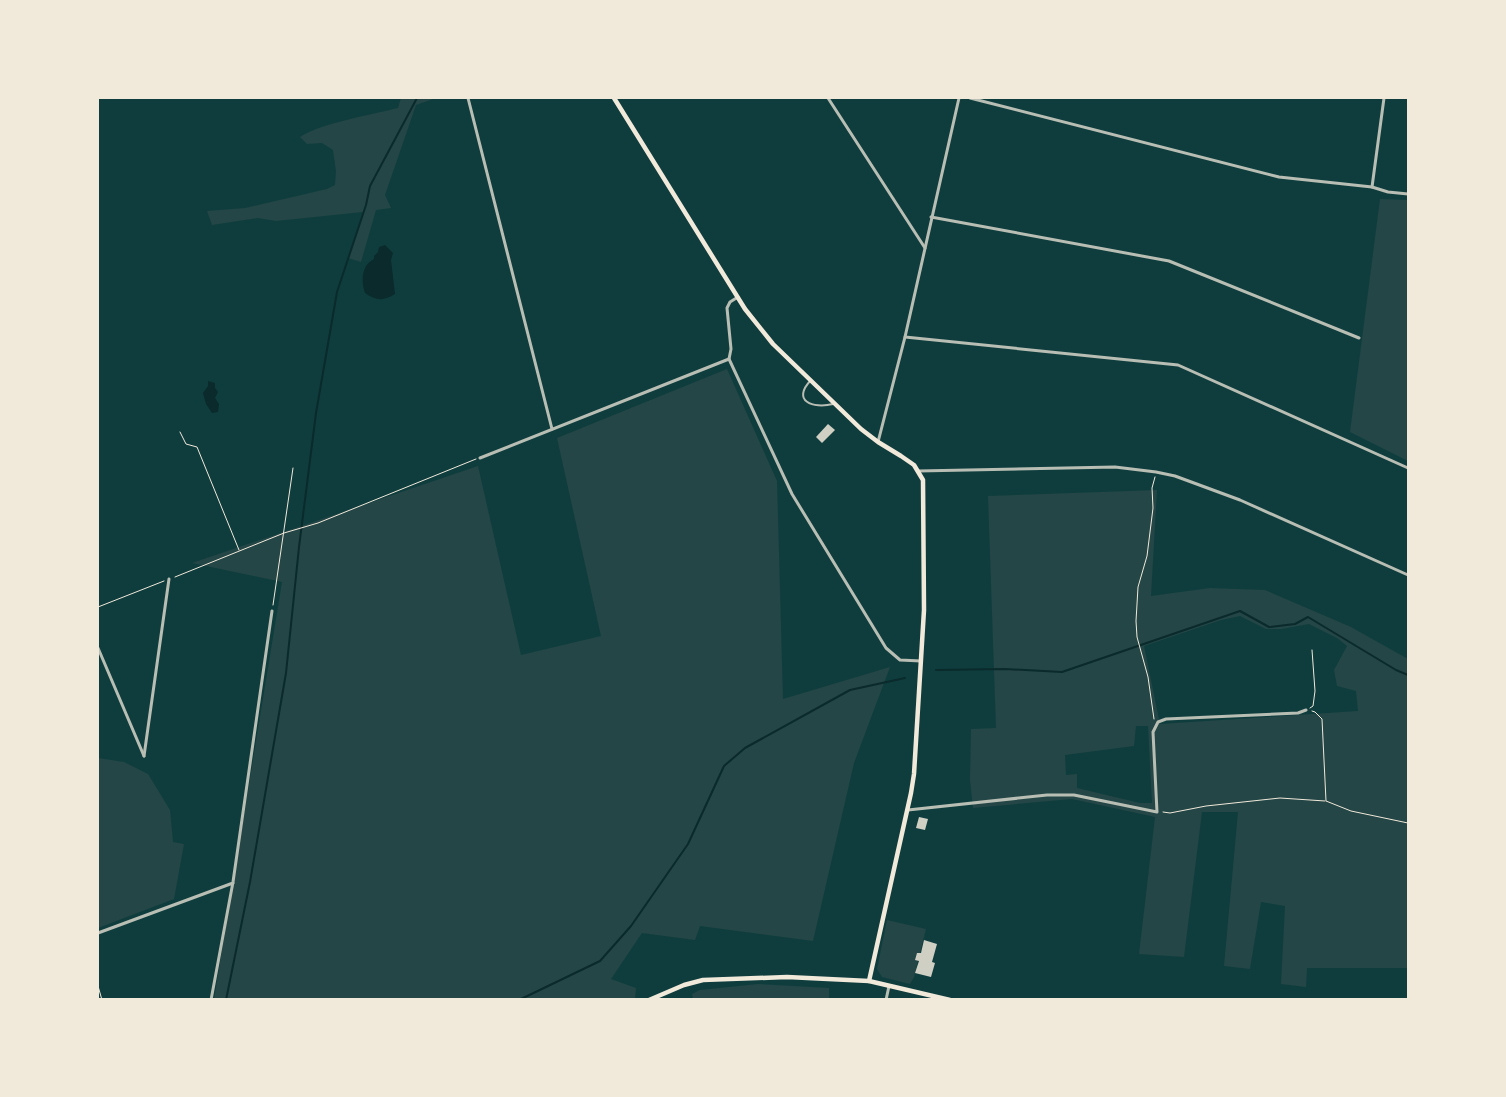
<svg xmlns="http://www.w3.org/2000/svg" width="1506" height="1097" viewBox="0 0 1506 1097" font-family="'Titillium Web',sans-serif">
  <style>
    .green { fill: #244646; fill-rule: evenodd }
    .water { fill: #0a2a2b }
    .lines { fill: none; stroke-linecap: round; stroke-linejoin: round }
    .stream { stroke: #0a2a2b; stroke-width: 2 }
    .building { fill: #cfcfc3 }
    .path { stroke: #f1e9da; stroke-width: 1 }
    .service { stroke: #b8beb3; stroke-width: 2 }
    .minor { stroke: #b8beb3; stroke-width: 3 }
    .secondary { stroke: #f1e9da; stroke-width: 4.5 }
  </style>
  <rect width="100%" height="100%" fill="#0f3d3e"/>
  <g class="green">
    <path d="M 401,98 L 436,98 L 416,105 L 385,195 L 391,208 L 376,210 L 361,262 L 348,258 L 363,212 L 276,221 L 258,218 L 212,225 L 207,211 L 245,208 L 327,189 L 335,185 L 336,171 L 333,150 L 322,143 L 307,144 L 300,137 C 321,123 371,115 398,108 Z"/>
    <polygon points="1380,199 1408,200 1408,461 1350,432"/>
    <polygon points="727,369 777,481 783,699 890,667 854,763 813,941 700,926 695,940 642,933 611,979 636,988 635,999 214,999 282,582 192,563 478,466 521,655 601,636 557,438"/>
    <path d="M 1157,490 L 1151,596 L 1210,588 L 1265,590 L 1351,627 L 1408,659 L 1408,968 L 1307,968 L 1306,987 L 1281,984 L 1285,906 L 1261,902 L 1250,969 L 1224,966 L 1238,812 L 1202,812 L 1184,957 L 1139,954 L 1155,817 L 1072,799 L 973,808 L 970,780 L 971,729 L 996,728 L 988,496 ZM 1240,616 L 1266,629 L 1281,629 L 1309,624 L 1337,638 L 1347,646 L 1334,670 L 1337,686 L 1356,691 L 1358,711 L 1160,724 L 1144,646 L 1221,620 ZM 1136,726 L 1148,726 L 1152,803 L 1140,803 L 1077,788 L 1077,774 L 1066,775 L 1065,755 L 1134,746 Z"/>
    <polygon points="98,758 124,762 148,774 170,810 173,842 184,844 174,899 98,928"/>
    <polygon points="887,920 926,929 914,977 910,984 882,977 877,969"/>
    <polygon points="758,984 829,988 829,999 693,999 692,994 700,990"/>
  </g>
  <g class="water">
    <path d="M 385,245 L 393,253 L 391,260 L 395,294 C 384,301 376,301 365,293 C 361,282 361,265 374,259 L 374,256 L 378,252 L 379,247 Z"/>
    <polygon points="208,381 215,383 215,388 218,392 215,398 219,404 218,412 212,413 206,404 203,393 208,386"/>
  </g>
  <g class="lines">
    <g class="stream">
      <polyline points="936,670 1005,669 1062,672 1240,611 1269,627 1295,624 1308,617 1396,670 1408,675"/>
      <polyline points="226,1000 250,882 286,673 299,547 316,413 337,292 366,205 370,186 417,98"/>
      <polyline points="519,1000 600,961 631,926 688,844 724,766 745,748 850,690 905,678"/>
    </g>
  </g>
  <g class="building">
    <polygon points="828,424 835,430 822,443 816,437"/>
    <polygon points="919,817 928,819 925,830 916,828"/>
    <polygon points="924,940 937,944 932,962 935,963 931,977 915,973 919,961 915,960 917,953 921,953"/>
  </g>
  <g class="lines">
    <g class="path">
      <polyline points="180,432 186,444 197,447 239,550"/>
      <polyline points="175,577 284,533 318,523 476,459"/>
      <polyline points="273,605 293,468"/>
      <polyline points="98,607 164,581"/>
      <polyline points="1310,708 1313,706 1315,691 1312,650"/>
      <polyline points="1312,711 1315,712 1322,719 1326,801 1351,811 1408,823"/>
      <polyline points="1154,719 1148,677 1137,637 1136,621 1138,587 1147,556 1153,508 1152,488 1155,477"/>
      <polyline points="1163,812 1170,813 1206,806 1280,798 1325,801"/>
      <polyline points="98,986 102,1000"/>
    </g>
    <path class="service" d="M 811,380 C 791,401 813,409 833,404"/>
    <g class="minor">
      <polyline points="468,98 552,429"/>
      <polyline points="828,98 925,248"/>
      <polyline points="970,98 1279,177 1372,187 1388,192 1408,194"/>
      <polyline points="1372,187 1384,98"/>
      <polyline points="931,217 1169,261 1359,338"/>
      <polyline points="738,297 730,302 727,308 731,349 729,359 792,494 886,648 900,660 921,661"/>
      <polyline points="905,337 1178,365 1408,468"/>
      <polyline points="878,442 905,337 959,98"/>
      <polyline points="480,458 729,359"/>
      <polyline points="918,471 1115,467 1156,472 1175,476 1240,500 1408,575"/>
      <polyline points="98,648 144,756"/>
      <polyline points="144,756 169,579"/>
      <polyline points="908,810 1047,795 1074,795 1157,812 1153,732 1158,722 1166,719 1298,713 1306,710"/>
      <polyline points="98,933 233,883"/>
      <polyline points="211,1000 233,882 272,611"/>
      <polyline points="886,1000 889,986"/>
    </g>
    <g class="secondary">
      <polyline points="614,98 745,309 773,344 861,429 878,442 901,456 914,465 923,480 924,610 914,774 911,793 869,981"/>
      <polyline points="649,1000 684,985 703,980 787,977 869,981 950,1000"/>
    </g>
  </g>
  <rect width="1506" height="1097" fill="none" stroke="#f1e9da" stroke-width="198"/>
</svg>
